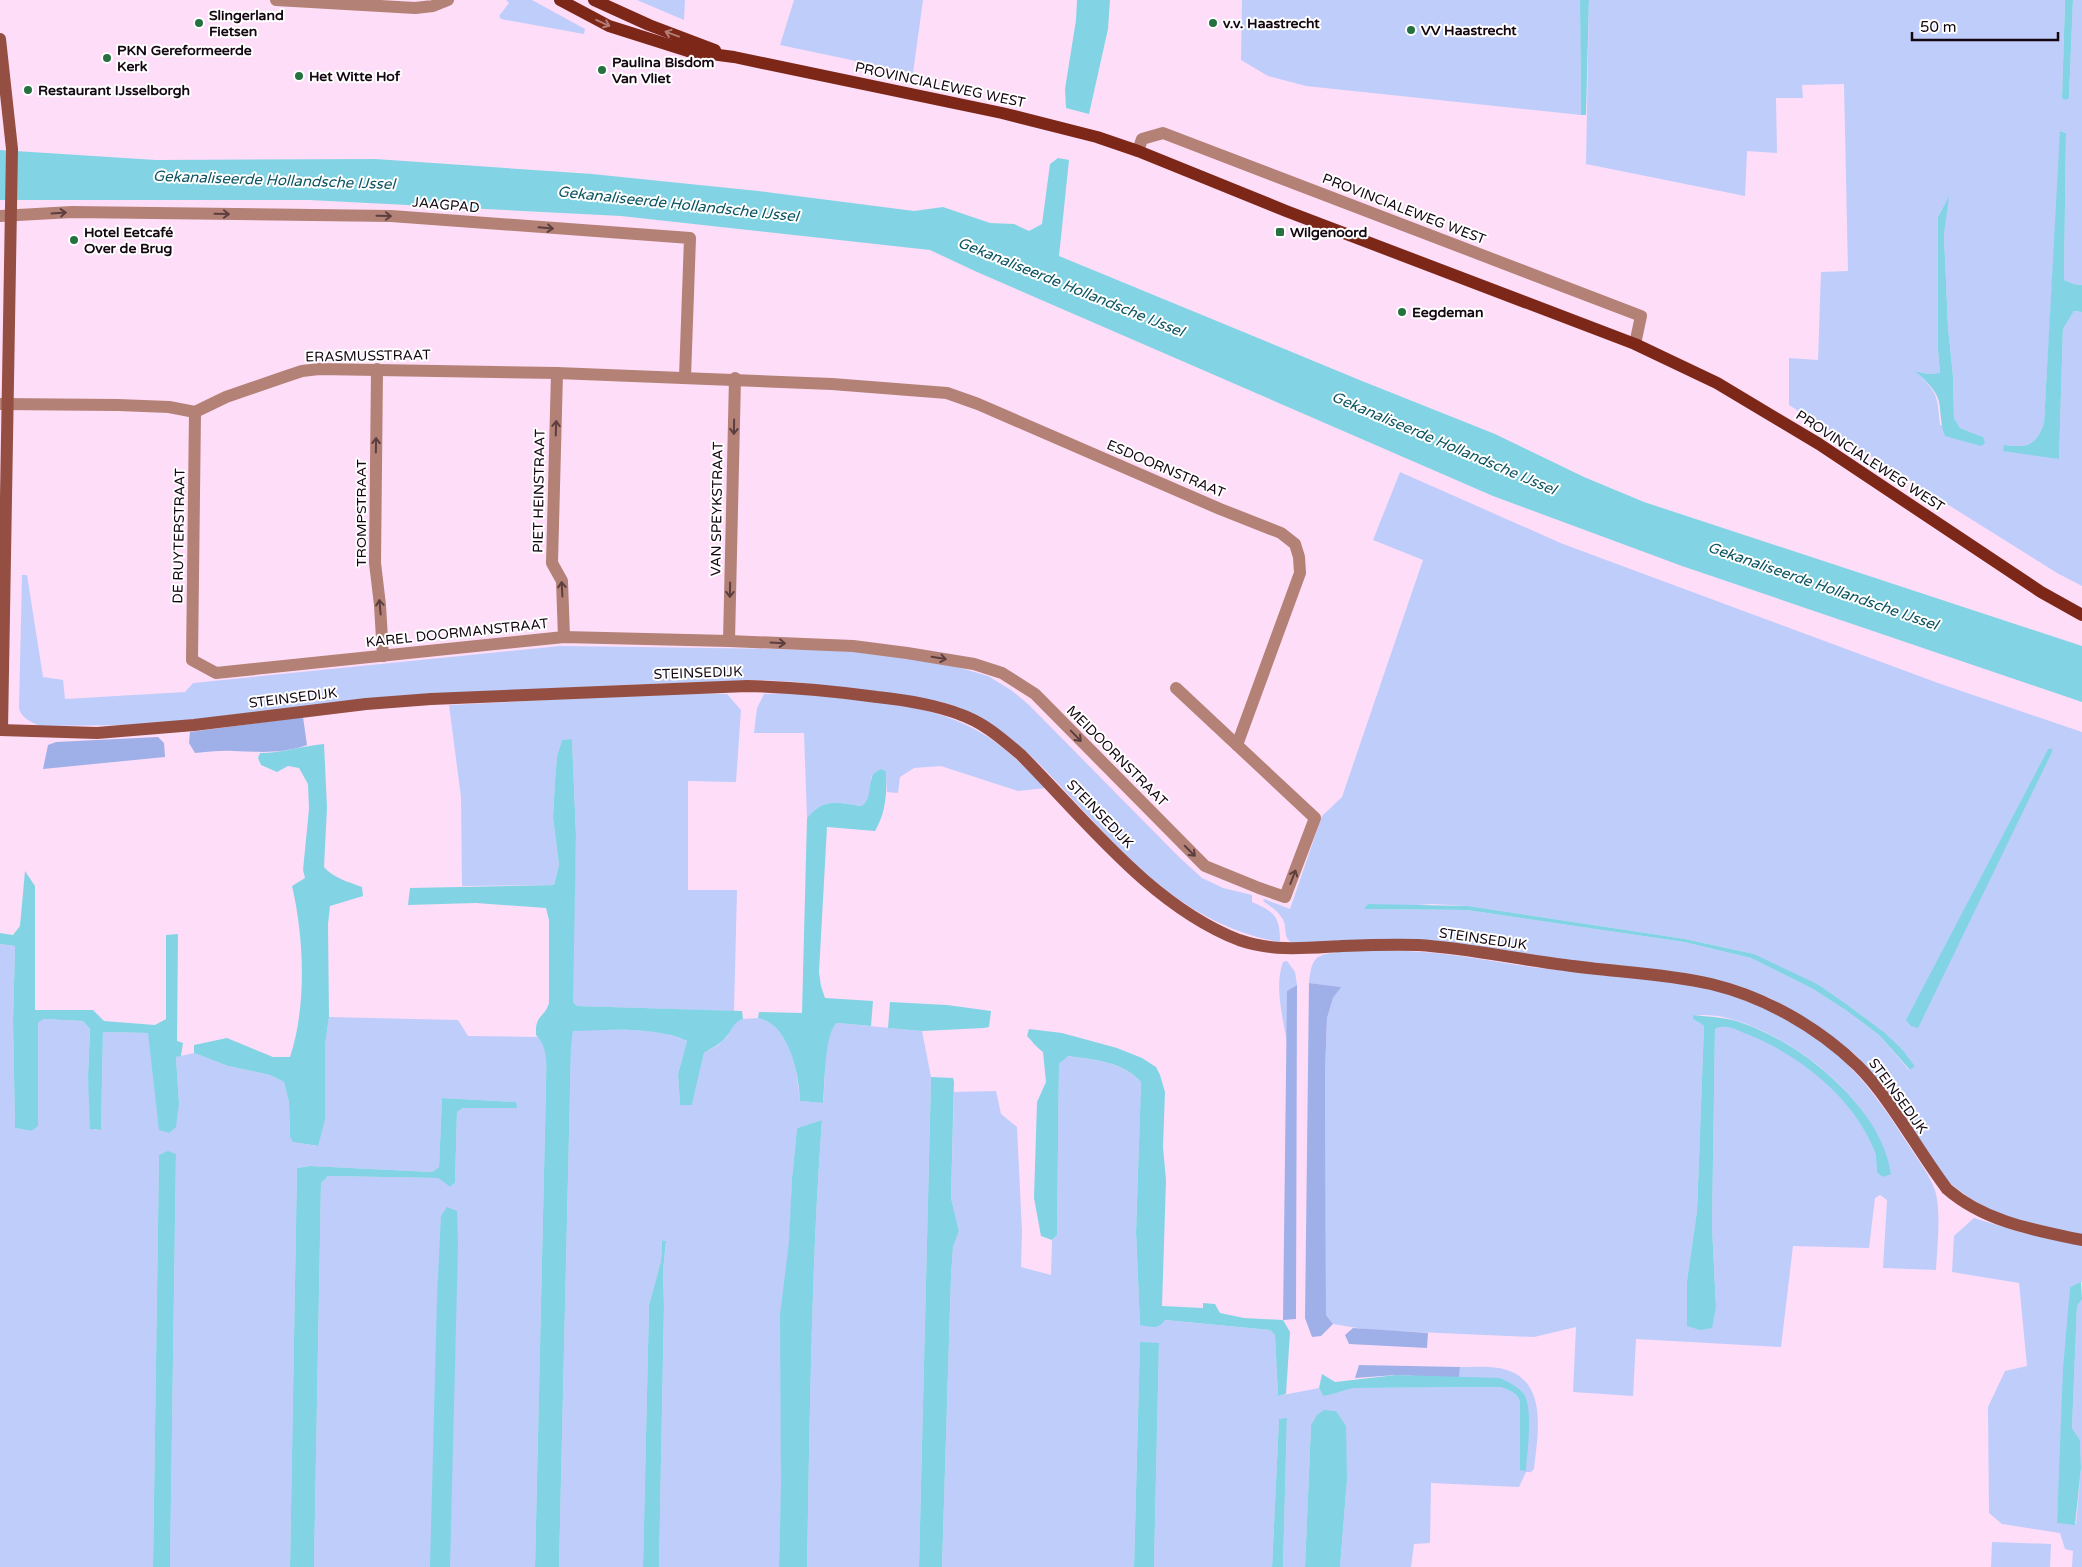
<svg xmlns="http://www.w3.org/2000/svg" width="2082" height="1567" viewBox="0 0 2082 1567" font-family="'Varela Round',sans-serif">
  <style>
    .green { fill: #bfcdfb; fill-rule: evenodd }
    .forest { fill: #9fb0e8 }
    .water { fill: #82d4e4 }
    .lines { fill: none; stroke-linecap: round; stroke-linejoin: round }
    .street { stroke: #b48177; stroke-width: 12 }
    .secondary { stroke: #954f42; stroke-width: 12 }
    .primary { stroke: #7d2719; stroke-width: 12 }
    .oneway { stroke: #b17d75 }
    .oneway2 { stroke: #5c3e3f }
    .poi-dot { fill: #257140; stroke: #fff; stroke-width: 2 }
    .labels { text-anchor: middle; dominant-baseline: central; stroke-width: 4; stroke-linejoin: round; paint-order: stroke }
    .poi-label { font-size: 14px; font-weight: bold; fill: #140712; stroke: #fff; text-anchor: start }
    .street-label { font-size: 14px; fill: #140712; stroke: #fff }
    .water-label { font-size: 15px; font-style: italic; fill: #0d5561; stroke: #fff }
  </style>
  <rect width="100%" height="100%" fill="#feddf8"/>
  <g class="green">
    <polygon points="506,0 532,0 585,29 584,34 501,19 499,16 509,3"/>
    <polygon points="637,0 685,0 684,20"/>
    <polygon points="794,0 923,0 913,73 780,45"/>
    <polygon points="1242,0 1580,0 1581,115 1306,86 1268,76 1241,60"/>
    <path d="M 1589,0 L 2065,0 L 2062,98 L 2069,98 L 2073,0 L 2082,0 L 2082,285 L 2074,284 L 2064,280 L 2066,133 L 2061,131 L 2044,423 C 2036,446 2027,448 2004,445 L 2059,459 L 2063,329 L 2074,311 L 2082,312 L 2082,586 L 2057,573 L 1789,405 L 1789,358 L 1818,360 L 1821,272 L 1848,271 L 1844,84 L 1802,85 L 1803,98 L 1776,98 L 1777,153 L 1747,151 L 1745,196 L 1586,164 ZM 1948,198 L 1944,235 L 1948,327 L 1953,376 L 1954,418 L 1960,428 L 1983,437 L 1940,425 C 1937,394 1938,394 1916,371 L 1928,374 L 1940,373 L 1938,350 L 1938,217 Z"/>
    <path d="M 1400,472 L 1563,544 L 1938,683 L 2082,732 L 2082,1235 C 2032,1224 1983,1216 1945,1178 L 1884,1088 L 1858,1057 L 1833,1037 L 1770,998 L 1527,955 L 1292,943 C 1282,937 1288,927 1282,918 C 1278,911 1270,906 1263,901 L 1264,899 L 1290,909 L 1322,816 L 1342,797 L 1423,560 L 1373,540 ZM 2052,748 L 1907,1020 L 2048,749 ZM 1432,904 L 1468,906 L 1685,939 L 1754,954 L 1849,1006 L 1884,1032 L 1902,1049 L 1915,1066 L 1909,1070 L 1879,1035 L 1847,1011 L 1813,989 L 1751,958 L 1684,942 L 1467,910 L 1365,909 Z"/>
    <path d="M 22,575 L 27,575 L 43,677 L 63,680 L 65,699 L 185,692 L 193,683 L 560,646 L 773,649 L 857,651 L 954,666 L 988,676 L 1011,690 L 1028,704 L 1179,857 L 1202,878 L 1223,888 L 1252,895 L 1252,902 C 1273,911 1280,916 1280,940 L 1279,942 C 1189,925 1136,867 1076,803 C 1037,760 999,719 942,702 L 796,682 L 761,680 L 622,685 L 133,725 L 40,726 C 31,722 21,718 19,708 Z"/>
    <polygon points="685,693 727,694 741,710 736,782 688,781 688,890 737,890 734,1011 577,1006 573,1002 572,985 576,836 572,739 562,740 557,756 555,780 553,817 559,865 554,885 462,886 461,797 449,705"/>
    <path d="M 794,693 C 852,699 924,701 976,730 C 1003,744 1024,767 1046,788 L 1018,791 L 941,766 L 914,768 L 900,777 L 898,793 L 887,792 L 886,772 L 871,777 C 870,788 872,800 861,806 C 836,803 825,797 807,818 L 804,733 L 754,733 L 757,708 L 764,694 Z"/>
    <path d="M 0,944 L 15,946 L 13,1021 L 15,1128 L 31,1131 L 38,1023 L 42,1019 L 83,1021 L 90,1029 L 88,1076 L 94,1130 L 101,1130 L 103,1032 L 149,1033 L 179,1103 L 176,1057 L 194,1053 L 228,1066 L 270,1075 L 284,1082 L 289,1102 L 290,1137 L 294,1142 L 317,1146 L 325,1120 L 325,1046 L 329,1017 L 458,1020 L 468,1036 L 538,1037 C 550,1049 546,1068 546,1084 L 535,1567 L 314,1567 L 321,1183 L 328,1176 L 438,1178 L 450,1187 L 455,1183 L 457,1112 L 463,1108 L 516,1108 L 515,1102 L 442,1098 L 439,1167 L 432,1172 L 310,1166 L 297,1168 L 290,1567 L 170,1567 L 176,1155 L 168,1152 L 159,1155 L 153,1567 L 0,1567 Z"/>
    <path d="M 1381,950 C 1407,951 1433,952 1460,956 C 1489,960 1519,966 1549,969 C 1601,975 1659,977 1710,989 C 1758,1001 1813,1030 1848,1065 C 1871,1088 1889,1115 1907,1143 C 1916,1157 1928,1172 1934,1188 C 1942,1206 1937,1250 1936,1270 L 1883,1268 L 1887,1200 L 1880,1195 L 1875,1198 L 1869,1248 L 1793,1246 L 1781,1347 L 1636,1339 L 1633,1396 L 1573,1392 L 1576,1327 L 1534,1337 L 1370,1330 L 1333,1324 L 1326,1315 L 1325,1073 L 1327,1018 L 1333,998 L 1340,987 L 1309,983 C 1310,976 1310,967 1315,960 C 1323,949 1366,951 1381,950 ZM 1693,1015 C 1702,1015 1714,1015 1723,1017 C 1774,1028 1837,1072 1865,1115 C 1872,1126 1879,1163 1883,1177 L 1877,1173 C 1876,1166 1877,1157 1874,1150 C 1854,1098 1801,1056 1751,1035 C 1740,1031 1726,1022 1715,1029 L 1712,1226 L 1716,1307 L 1687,1326 L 1687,1281 L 1697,1211 L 1704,1026 L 1693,1019 Z"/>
    <path d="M 1287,961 L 1295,972 L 1297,985 L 1287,991 L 1287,1043 C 1283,1017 1274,987 1283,962 Z"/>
    <path d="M 760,1018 C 792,1030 797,1071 800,1101 L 823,1103 C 826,1084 822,1035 837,1023 L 922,1031 L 931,1077 L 919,1567 L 807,1567 C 810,1418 811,1269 822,1120 L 797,1128 L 792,1178 L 779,1567 L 659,1567 L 664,1306 L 663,1271 L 666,1241 L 662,1240 L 661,1261 L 649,1305 L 643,1567 L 559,1567 L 571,1048 L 573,1030 C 610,1031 653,1025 687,1041 L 678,1074 L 680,1105 L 692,1105 L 704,1053 L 717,1046 L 727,1037 L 736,1021 L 743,1019 Z"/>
    <path d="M 1067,1056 C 1094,1060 1121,1061 1141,1082 L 1136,1232 L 1140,1325 L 1164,1320 L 1270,1330 L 1275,1335 L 1278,1396 L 1319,1388 L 1323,1396 C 1335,1395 1344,1389 1355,1388 L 1500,1387 C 1509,1390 1517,1392 1520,1402 L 1526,1471 L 1528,1411 L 1524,1395 L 1500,1378 L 1459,1378 L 1460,1367 C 1472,1367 1486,1366 1499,1368 C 1549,1377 1538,1432 1534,1469 L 1531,1472 L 1526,1472 L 1519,1487 L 1431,1483 L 1430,1543 L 1414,1544 L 1411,1567 L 1340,1567 L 1347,1480 L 1336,1411 C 1322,1410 1318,1413 1311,1425 L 1305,1567 L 1283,1567 L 1287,1419 L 1279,1420 L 1272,1567 L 1154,1567 L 1159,1344 L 1140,1343 L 1134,1567 L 942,1567 L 951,1276 L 953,1247 L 959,1231 L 951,1198 L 954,1092 L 996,1091 L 1001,1114 L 1017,1127 L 1022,1232 L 1021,1267 L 1051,1275 L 1052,1240 L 1057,1235 L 1059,1064 Z"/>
    <polygon points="1974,1218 2023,1233 2082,1245 2082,1282 2070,1287 2057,1523 2076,1524 2081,1468 2080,1440 2072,1428 2077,1306 2082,1299 2082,1567 2072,1567 2073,1551 2065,1549 2060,1533 2002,1524 1989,1513 1988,1407 2005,1371 2027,1366 2019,1283 1952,1272 1954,1236"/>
    <polygon points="1992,1542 2051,1544 2050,1567 1991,1567"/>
  </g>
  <g class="forest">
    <path d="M 303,717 L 307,745 C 282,754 260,752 234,751 C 221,750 208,752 195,753 L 189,743 L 190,732 Z"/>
    <polygon points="158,737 164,743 165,757 43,769 48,745 56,742"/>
    <polygon points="1309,983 1341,987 1333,998 1327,1018 1325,1073 1326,1315 1333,1324 1321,1336 1312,1337 1305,1318"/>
    <polygon points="1297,985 1296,1319 1283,1320 1287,991"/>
    <polygon points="1353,1328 1428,1333 1427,1348 1349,1344 1345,1335"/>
    <polygon points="1359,1365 1460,1367 1459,1378 1396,1375 1355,1378"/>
  </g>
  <g class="water">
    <polygon points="1077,0 1110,0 1108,29 1089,114 1066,108 1065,89 1076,20"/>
    <polygon points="1580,0 1589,0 1586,115 1581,115"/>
    <polygon points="2065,0 2073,0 2069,98 2065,100 2062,98"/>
    <path d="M 2060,131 L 2066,133 L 2064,280 L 2074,284 L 2082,285 L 2082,312 L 2074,311 L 2063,329 L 2059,459 L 2003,451 L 2004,445 C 2027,448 2036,446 2044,423 Z"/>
    <polygon points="0,150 156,160 375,159 592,174 758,191 914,211 943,207 990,223 1014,224 1029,231 1042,224 1050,164 1058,158 1069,160 1059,256 1362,381 1495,434 1584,477 1644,502 2082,646 2082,702 1682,566 1493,496 977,272 930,250 621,216 309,200 0,200"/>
    <path d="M 1949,196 L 1944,235 L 1948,327 L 1953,376 L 1954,418 L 1960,428 L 1983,437 L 1985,443 L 1981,446 L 1945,436 C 1939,422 1942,406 1937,396 C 1932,386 1923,378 1915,371 L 1928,374 L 1940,373 L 1938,350 L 1938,217 Z"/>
    <path d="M 572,739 L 576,836 L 573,1002 L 577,1006 L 742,1011 L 743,1019 C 733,1022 733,1029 727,1036 C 721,1044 712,1048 704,1053 L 692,1105 L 680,1105 L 678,1074 L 687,1041 C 655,1026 608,1030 573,1031 L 571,1048 L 559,1567 L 535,1567 L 546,1084 C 546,1066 549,1048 536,1035 C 535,1014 544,1019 549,1003 L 549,920 L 546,908 L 476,903 L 408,905 L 410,888 L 554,885 L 559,865 L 553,817 L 555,780 L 557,756 L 562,740 Z"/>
    <path d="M 324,744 L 327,808 L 324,867 C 333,878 349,882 362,887 L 363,896 L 330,906 L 328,924 L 329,1017 L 325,1046 L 325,1120 L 318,1146 L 293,1142 L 290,1137 L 289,1102 L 284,1082 L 270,1075 L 228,1066 L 194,1053 L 194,1045 L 227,1038 L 273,1057 L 290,1057 C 307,1006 304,937 292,886 L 305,878 L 303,870 L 309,809 L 308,784 L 299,768 L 288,766 L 277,772 L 261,765 L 258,758 L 260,753 C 282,753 302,746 324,744 Z"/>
    <polygon points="2052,748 2052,752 1918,1028 1911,1026 1906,1020 2048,749"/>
    <path d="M 882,769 L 886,772 C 887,792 886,813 875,831 L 827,827 L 819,972 L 821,986 L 825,998 L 873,1001 L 871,1026 L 837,1023 C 824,1033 825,1085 823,1103 L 800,1101 C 799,1074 789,1024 758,1018 L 759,1012 L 802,1013 L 807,818 C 825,797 836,803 861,806 C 877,797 862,775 882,769 Z"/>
    <polygon points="25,871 35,886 35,1010 93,1010 104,1021 155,1025 166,1019 166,935 178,934 177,1041 183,1043 181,1056 176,1057 179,1103 176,1127 169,1133 159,1130 148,1033 103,1032 101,1130 90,1129 88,1076 90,1029 83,1021 43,1019 38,1023 38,1126 31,1131 15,1128 13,1021 15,946 0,944 0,933 13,935 20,926"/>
    <polygon points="1368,904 1468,906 1685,939 1754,954 1817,984 1849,1006 1884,1032 1902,1049 1915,1066 1910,1070 1879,1035 1847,1011 1813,989 1751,958 1684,942 1467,910 1364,909"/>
    <polygon points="890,1002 947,1005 991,1011 989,1027 984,1028 922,1031 888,1028"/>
    <path d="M 1693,1015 C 1710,1017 1726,1017 1742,1023 C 1802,1043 1882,1108 1891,1174 L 1883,1177 L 1877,1173 C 1876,1166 1877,1157 1874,1150 C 1853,1097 1799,1055 1747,1034 C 1737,1030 1725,1023 1715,1029 L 1712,1226 L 1716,1307 L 1712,1328 L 1700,1330 L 1687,1326 L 1687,1281 L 1697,1211 L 1704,1026 L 1693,1019 Z"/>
    <path d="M 1029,1029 L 1062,1033 L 1117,1048 L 1142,1058 L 1156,1067 L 1160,1075 L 1165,1092 L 1163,1147 L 1166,1180 L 1162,1306 L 1203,1308 L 1203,1303 L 1215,1304 L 1220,1313 L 1244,1318 L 1283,1320 L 1290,1332 L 1286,1394 L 1278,1396 L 1275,1335 L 1270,1330 L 1165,1320 C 1158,1330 1151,1327 1140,1325 L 1136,1232 L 1141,1082 C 1122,1061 1094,1060 1068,1056 L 1059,1064 L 1057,1235 L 1052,1240 L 1041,1236 L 1034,1198 L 1037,1102 L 1046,1082 L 1043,1052 C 1036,1047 1033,1042 1027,1036 Z"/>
    <polygon points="931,1077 953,1078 954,1082 951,1198 959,1231 953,1247 951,1276 942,1567 919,1567"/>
    <polygon points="442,1098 516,1102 517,1108 463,1108 457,1112 455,1183 450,1187 438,1178 328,1176 321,1183 314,1567 290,1567 297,1168 310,1166 432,1172 439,1167"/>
    <path d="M 822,1120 C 811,1268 810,1418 807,1567 L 779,1567 L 781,1486 L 780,1315 L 789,1242 L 792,1178 L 797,1128 Z"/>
    <polygon points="168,1151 176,1154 170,1567 153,1567 159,1155"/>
    <polygon points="447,1207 457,1211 458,1246 450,1567 430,1567 437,1298 441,1216"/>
    <polygon points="662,1240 666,1241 663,1271 664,1306 659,1567 643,1567 649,1305 661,1261"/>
    <polygon points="2081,1282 2082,1299 2077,1306 2072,1428 2080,1440 2081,1468 2075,1525 2057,1523 2063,1369 2070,1287"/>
    <polygon points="1140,1342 1159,1343 1154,1567 1134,1567"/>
    <path d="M 1322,1374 L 1335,1382 L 1396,1375 L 1500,1378 C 1508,1382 1520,1387 1525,1396 C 1533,1414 1527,1451 1526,1471 L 1520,1470 L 1520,1402 C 1517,1392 1509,1390 1500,1387 L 1356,1388 C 1344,1389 1335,1395 1323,1396 L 1319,1388 Z"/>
    <polygon points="1324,1410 1336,1411 1346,1426 1347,1480 1340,1567 1305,1567 1311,1425 1317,1415"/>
    <polygon points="1287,1418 1283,1567 1272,1567 1279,1419"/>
  </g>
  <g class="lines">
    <g class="street">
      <polyline points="276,0 415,8 433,6 448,0"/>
      <polyline points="1138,151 1142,139 1163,133 1641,316 1635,344"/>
      <polyline points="0,216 72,212 391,216 690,238 685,377"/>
      <polyline points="377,369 375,563 380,605 383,656"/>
      <polyline points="557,373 552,563 562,581 564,637"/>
      <polyline points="0,404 118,405 169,407 195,412 226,397 284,377 302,371 319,369 557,373 832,384 947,393 978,404 1220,509 1281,533 1295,544 1299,557 1300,573 1237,745"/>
      <polyline points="195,412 192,660 216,673 564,637 729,641 853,646 907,653 974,664 1002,673 1035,694 1205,866 1259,888 1285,897 1315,818 1176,688"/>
      <polyline points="729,641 735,378"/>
    </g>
    <g class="secondary">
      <polyline points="0,39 12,149 2,730"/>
      <path d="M 0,730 L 97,733 L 194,725 L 366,704 L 431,699 L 747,686 C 791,687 834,691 877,697 C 905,700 933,704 959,714 C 983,722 1001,738 1020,754 C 1085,819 1151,906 1239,940 C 1274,952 1306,948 1342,946 C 1367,945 1393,944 1418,945 C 1467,948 1516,959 1565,965 C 1613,972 1663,973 1711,984 C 1765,997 1818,1027 1858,1066 C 1891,1099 1918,1151 1947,1189 C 1985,1222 2034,1230 2082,1240"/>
    </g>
    <g class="primary">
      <polyline points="560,0 609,26 688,51 734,57 1002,113 1097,137 1138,151 1286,211 1635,344 1717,383 1819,444 2041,592 2082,615"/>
      <polyline points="594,0 649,25 715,50"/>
    </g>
  </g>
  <defs><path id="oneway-shaft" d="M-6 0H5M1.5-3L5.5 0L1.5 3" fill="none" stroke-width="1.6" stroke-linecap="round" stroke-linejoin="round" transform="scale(1.25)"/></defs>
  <g class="oneway">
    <use href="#oneway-shaft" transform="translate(603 23) rotate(24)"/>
    <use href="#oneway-shaft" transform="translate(672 34) rotate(-160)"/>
  </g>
  <g class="oneway2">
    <use href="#oneway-shaft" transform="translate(59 213) rotate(-4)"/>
    <use href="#oneway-shaft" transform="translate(222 214) rotate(1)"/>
    <use href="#oneway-shaft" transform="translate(384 216) rotate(1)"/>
    <use href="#oneway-shaft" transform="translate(546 228) rotate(5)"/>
    <use href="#oneway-shaft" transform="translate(734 427) rotate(91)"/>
    <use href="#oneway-shaft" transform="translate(556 428) rotate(-88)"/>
    <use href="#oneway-shaft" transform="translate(376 445) rotate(-89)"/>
    <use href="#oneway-shaft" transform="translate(562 589) rotate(-93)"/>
    <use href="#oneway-shaft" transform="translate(730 590) rotate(91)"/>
    <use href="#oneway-shaft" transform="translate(380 607) rotate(-95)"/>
    <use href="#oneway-shaft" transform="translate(778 643) rotate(3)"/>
    <use href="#oneway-shaft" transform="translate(939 658) rotate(10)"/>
    <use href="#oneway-shaft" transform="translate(1076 736) rotate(46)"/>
    <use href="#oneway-shaft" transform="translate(1190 851) rotate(45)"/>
    <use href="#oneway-shaft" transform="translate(1293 877) rotate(-69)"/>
  </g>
  <g class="poi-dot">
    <circle cx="199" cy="23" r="5"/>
    <circle cx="1213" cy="23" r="5"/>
    <circle cx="1411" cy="30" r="5"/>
    <circle cx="107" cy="58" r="5"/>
    <circle cx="602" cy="70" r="5"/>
    <circle cx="299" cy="76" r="5"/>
    <circle cx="28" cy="90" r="5"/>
    <rect x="1275" y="227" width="10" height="10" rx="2.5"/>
    <circle cx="74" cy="240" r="5"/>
    <circle cx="1402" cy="312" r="5"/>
  </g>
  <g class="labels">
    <g class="poi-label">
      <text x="209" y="15">Slingerland<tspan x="209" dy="16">Fietsen</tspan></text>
      <text x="1223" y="23">v.v. Haastrecht</text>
      <text x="1421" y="30">VV Haastrecht</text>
      <text x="117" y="50">PKN Gereformeerde<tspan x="117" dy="16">Kerk</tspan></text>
      <text x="612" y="62">Paulina Bisdom<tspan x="612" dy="16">Van Vliet</tspan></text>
      <text x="309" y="76">Het Witte Hof</text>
      <text x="38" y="90">Restaurant IJsselborgh</text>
      <text x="84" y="232">Hotel Eetcafé<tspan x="84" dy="16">Over de Brug</tspan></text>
      <text x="1290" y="232">Wilgenoord</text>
      <text x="1412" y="312">Eegdeman</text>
    </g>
    <g class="street-label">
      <text transform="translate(940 85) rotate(12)">PROVINCIALEWEG WEST</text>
      <text transform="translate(446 205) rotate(5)">JAAGPAD</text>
      <text transform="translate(1404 209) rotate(21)">PROVINCIALEWEG WEST</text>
      <text transform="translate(368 356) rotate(-1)">ERASMUSSTRAAT</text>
      <text transform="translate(1870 461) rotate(33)">PROVINCIALEWEG WEST</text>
      <text transform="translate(1166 469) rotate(23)">ESDOORNSTRAAT</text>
      <text transform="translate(539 491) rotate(-89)">PIET HEINSTRAAT</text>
      <text transform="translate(717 509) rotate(-89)">VAN SPEYKSTRAAT</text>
      <text transform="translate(361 513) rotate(-90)">TROMPSTRAAT</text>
      <text transform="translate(179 536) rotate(-89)">DE RUYTERSTRAAT</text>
      <text transform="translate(457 633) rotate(-6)">KAREL DOORMANSTRAAT</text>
      <text transform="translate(698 673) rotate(-2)">STEINSEDIJK</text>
      <text transform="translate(293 698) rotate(-7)">STEINSEDIJK</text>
      <text transform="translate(1117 756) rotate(45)">MEIDOORNSTRAAT</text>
      <text transform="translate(1100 814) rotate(46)">STEINSEDIJK</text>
      <text transform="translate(1483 939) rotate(8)">STEINSEDIJK</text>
      <text transform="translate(1898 1096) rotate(54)">STEINSEDIJK</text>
    </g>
    <g class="water-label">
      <text transform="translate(274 180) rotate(2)">Gekanaliseerde Hollandsche IJssel</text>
      <text transform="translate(678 204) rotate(6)">Gekanaliseerde Hollandsche IJssel</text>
      <text transform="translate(1071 287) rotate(22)">Gekanaliseerde Hollandsche IJssel</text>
      <text transform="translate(1444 443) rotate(23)">Gekanaliseerde Hollandsche IJssel</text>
      <text transform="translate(1823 586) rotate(19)">Gekanaliseerde Hollandsche IJssel</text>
    </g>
  </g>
  <path d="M1912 32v8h146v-8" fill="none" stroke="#140712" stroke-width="2.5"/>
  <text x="1920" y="32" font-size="15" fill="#140712" stroke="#ffffff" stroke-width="4" paint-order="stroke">50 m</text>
</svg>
